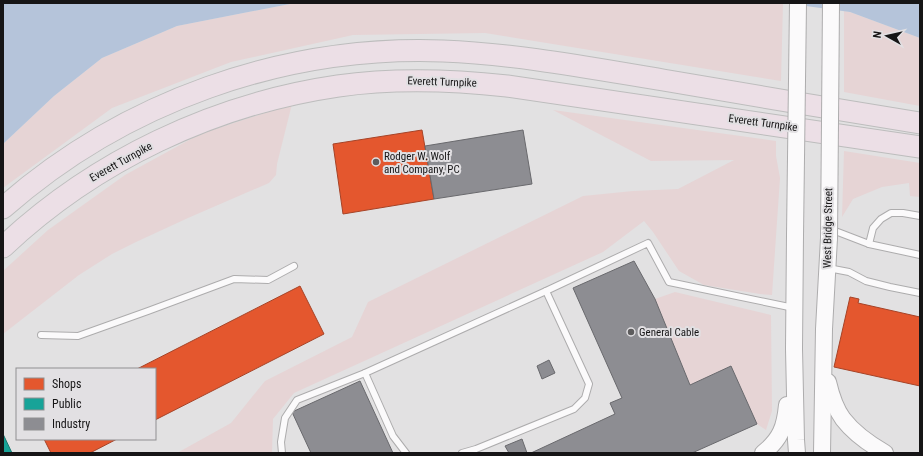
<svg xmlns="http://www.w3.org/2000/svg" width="923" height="456" viewBox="0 0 923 456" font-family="'Roboto Condensed',sans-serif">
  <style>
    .green { fill: #e6d4d5 }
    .water { fill: #b5c4da }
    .shops { fill: #e4572e; stroke: #a64327 }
    .public { fill: #17a398; stroke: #177871 }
    .industry { fill: #8d8d92; stroke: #69696d }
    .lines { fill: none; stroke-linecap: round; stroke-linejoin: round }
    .lane-casing { stroke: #adacad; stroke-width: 8 }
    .secondary-casing { stroke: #adacad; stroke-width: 18 }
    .highway-casing { stroke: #bdbdbd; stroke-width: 23 }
    .lane { stroke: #fbfafb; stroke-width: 6 }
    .secondary { stroke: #fbfafb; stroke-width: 16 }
    .highway { stroke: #ecdfe6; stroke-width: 21 }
    .secondary-bridge-casing { stroke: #adacad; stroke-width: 18; stroke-linecap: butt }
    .secondary-bridge { stroke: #fbfafb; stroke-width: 16 }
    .poi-dot { fill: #5d5c5d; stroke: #e2e0e3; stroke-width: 1.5 }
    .labels { text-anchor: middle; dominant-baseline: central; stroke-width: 4; stroke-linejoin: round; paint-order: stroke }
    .street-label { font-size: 11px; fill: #161516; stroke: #e2e0e3 }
    .poi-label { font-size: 11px; fill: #161516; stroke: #e2e0e3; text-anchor: start }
  </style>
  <rect width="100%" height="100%" fill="#e2e1e2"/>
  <g class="green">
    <polygon points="295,3 783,3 781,81 485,33 353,35 231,62 112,108 3,188 3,144 54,96 102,58 177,26"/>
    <polygon points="844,11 850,12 920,38 920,106 844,92"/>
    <polygon points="292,104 277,164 276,175 269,183 188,218 136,242 112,254 79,275 3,334 3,271 48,230 125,175 200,134"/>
    <polygon points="553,110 776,141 776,156 780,178 772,295 760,294 704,285 679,271 653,232 644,221 603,252 294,393 273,419 272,453 177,453 231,423 265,381 352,337 368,302 583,196 633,191 678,189 734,160 651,161"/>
    <polygon points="844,151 920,163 920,197 910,196 909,183 882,187 853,199 842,217"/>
    <polygon points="675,292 771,315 772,411 766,430 757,424 731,366 690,385 655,299"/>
  </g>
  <g class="water">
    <polygon points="3,3 295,3 177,26 102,58 54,96 3,144"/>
    <polygon points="784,3 920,3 920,38 850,12"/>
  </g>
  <g class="shops">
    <polygon points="422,130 434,199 343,214 333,144"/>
    <polygon points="300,286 324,334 155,420 155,369 137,369"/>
    <polygon points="850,297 859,299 858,303 920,317 920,386 834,367"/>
    <polygon points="44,439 117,439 90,453 51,453"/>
  </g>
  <polygon class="public" points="3,434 12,453 3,453"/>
  <g class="industry">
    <polygon points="523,130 532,184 434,199 425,146"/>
    <polygon points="634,261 655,299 690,385 731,366 757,424 692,453 531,453 615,414 610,403 622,398 573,288"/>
    <polygon points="549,360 555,373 542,379 537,366"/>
    <polygon points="360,381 393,453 311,453 292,412"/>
    <polygon points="522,439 527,453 509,453 505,446"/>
  </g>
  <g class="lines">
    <defs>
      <g id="lane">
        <polyline points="830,229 869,244 920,255"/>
        <polyline points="869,244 873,228 881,219 891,213 903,213 920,216"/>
        <polyline points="828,268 849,272 866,281 890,287 920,293"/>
        <polyline points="41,335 78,336 148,311 234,279 268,280 294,266"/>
        <polyline points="365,373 393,436 406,453"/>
        <polyline points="282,453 281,442 285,418 297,400 365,373 546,291 648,243 669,282 794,308"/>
        <polyline points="462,453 476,449 574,409 585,398 589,384 546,291"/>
      </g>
      <g id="secondary">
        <polyline points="795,235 794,349 796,440 797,453"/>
        <path d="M 828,382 C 831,395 835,408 843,419 C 853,432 871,445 885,453"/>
        <path d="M 763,453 C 781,439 785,426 787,405"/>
        <polyline points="822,453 824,329 829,238"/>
      </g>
      <g id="highway">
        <path d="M 3,208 C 123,102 283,45 443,51 C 517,54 590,68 663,80 C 749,95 834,109 920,123"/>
        <path d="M 3,247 C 94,161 214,104 338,86 C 394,78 452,80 507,86 L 920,147"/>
      </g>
    </defs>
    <use href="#lane" class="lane-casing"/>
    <use href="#secondary" class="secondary-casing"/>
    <use href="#highway" class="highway-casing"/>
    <use href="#lane" class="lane"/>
    <use href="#secondary" class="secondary"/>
    <use href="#highway" class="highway"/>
    <defs>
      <g id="secondary-bridge">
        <polyline points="795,235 798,3"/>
        <polyline points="829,238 831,3"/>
      </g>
    </defs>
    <use href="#secondary-bridge" class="secondary-bridge-casing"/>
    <use href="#secondary-bridge" class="secondary-bridge"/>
  </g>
  <g class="poi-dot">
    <circle cx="376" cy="162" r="4"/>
    <circle cx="631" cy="332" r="4"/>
  </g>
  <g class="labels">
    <g class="street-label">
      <text transform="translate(442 82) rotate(2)">Everett Turnpike</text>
      <text transform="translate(763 123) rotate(8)">Everett Turnpike</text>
      <text transform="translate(121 162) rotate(-29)">Everett Turnpike</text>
      <text transform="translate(828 228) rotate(-89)">West Bridge Street</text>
    </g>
    <g class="poi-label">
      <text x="384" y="156">Rodger W. Wolf<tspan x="384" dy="13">and Company, PC</tspan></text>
      <text x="639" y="332">General Cable</text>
    </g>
  </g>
  <rect width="923" height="456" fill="none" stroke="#161516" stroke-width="8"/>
  <rect x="16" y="368" width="140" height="72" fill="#e2e0e3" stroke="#908f91"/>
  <rect x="24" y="378" width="20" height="12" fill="#e4572e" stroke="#908f91"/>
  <text x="52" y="388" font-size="12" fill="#161516">Shops</text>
  <rect x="24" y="398" width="20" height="12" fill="#17a398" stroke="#908f91"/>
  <text x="52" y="408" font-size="12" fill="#161516">Public</text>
  <rect x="24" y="418" width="20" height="12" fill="#8d8d92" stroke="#908f91"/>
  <text x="52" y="428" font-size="12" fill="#161516">Industry</text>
  <g transform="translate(887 36) rotate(278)" stroke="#e2e0e3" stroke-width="3" paint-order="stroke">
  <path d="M0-3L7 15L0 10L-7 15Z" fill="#161516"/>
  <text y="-6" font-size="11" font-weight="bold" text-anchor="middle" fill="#161516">N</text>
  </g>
</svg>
